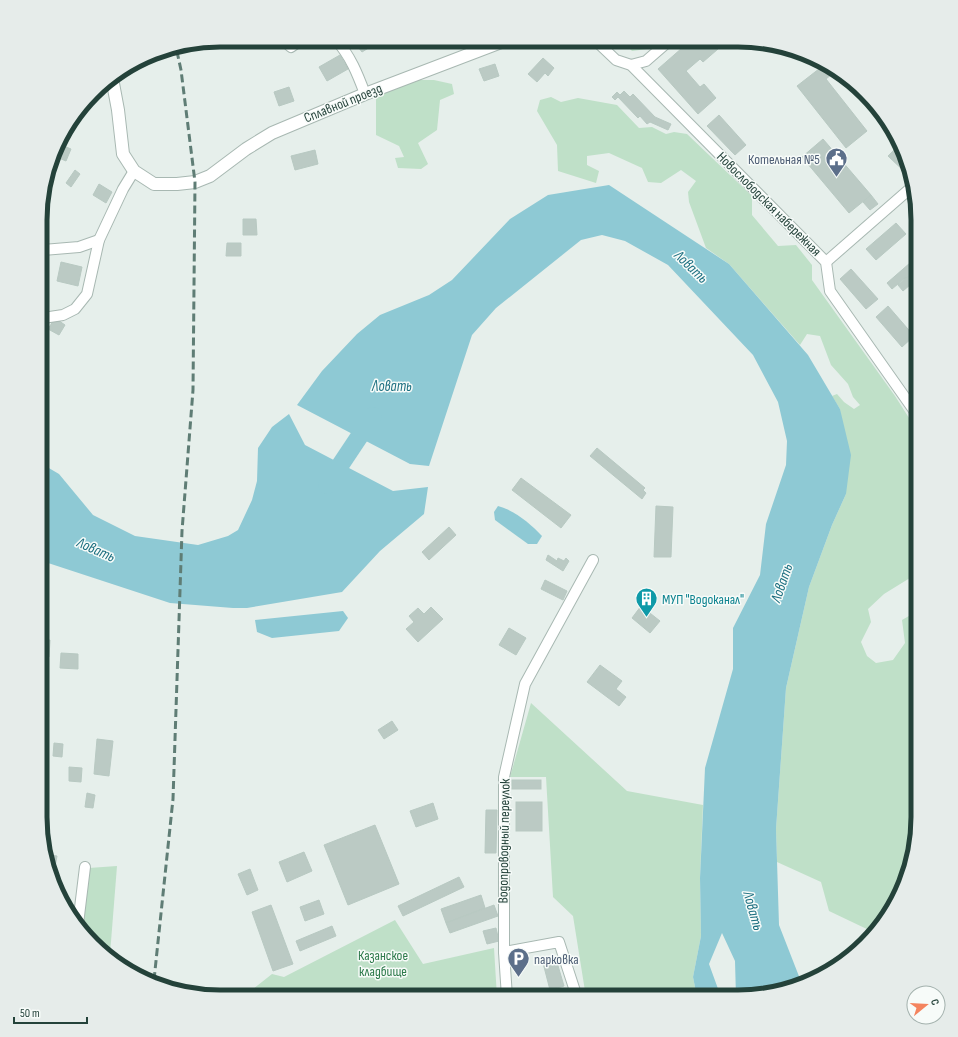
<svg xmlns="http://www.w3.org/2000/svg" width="958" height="1037" viewBox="0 0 958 1037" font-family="'Sofia Sans Condensed',sans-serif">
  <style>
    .green { fill: #bfe0c8 }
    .water { fill: #8ec9d4 }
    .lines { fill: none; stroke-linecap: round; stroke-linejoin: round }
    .river { stroke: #8ec9d4; stroke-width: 18 }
    .building { fill: #bbcac4; stroke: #b8c9c2 }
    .minor-casing { stroke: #a8b8b2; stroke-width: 12 }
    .tertiary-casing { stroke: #a8b8b2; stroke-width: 14 }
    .minor { stroke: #fff; stroke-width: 10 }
    .tertiary { stroke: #fff; stroke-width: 12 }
    .rail { stroke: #5f7d75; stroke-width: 3; stroke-dasharray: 8 4; stroke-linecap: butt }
    .labels { text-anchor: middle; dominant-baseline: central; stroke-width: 3; stroke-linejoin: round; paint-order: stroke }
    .street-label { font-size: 14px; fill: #24423a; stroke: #f7fbf9 }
    .service-label { font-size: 14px; fill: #4e5e75; stroke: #f7fbf9; text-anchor: end }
    .culture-label { font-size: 14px; fill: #0d838f; stroke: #f7fbf9; text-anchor: start }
    .park-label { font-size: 14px; fill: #2d7a4b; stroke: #f7fbf9 }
    .water-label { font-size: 15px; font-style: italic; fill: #1c6f80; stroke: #f7fbf9 }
    .rim { fill: none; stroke: #24423a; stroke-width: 5 }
  </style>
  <rect width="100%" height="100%" fill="#e6efeb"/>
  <g class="green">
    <polygon points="622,41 656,41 647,49 632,51"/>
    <polygon points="419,80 434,80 452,84 454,94 440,100 437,130 418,143 428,164 421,169 398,168 395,158 404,157 399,146 376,135 376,96"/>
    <polygon points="551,97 561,102 578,98 617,105 639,128 652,127 666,134 674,132 687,134 752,196 752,215 778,246 796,245 812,265 812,280 895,396 918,432 918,573 884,594 868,609 871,622 861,642 867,656 876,663 893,660 905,643 902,620 914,613 918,613 918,806 910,811 908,848 910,853 894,907 871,931 829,911 821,882 777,862 776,829 786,688 809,587 832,525 846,494 840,409 832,396 837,394 844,402 854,409 860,405 853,397 848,384 831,365 820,336 807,334 800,345 729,264 706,248 689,202 688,192 696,181 681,170 661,183 648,182 642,168 609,153 587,156 587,165 599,171 596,183 558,171 557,145 537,111 540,100"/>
    <polygon points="531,703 627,791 703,805 700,878 701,936 693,977 697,997 591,997 585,991 573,916 553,897 546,777 510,777"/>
    <polygon points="117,866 110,954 83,929 89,868"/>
    <polygon points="395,920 423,964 494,948 497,997 243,997 272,974 284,977"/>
  </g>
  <g class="water">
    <polygon points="609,185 729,264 808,355 840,409 851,455 846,494 832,525 809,587 786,688 776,829 779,925 802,984 796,988 750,997 736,997 735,961 722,933 709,964 721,997 697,997 693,977 701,936 700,878 705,768 733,669 733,628 760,575 766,524 786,465 787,441 778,402 753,355 668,265 625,241 602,235 581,240 496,308 472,335 429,466 410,464 297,405 322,371 357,334 380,315 429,295 452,280 510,219 548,195"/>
    <polygon points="289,414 305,445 393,491 428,487 424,514 380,551 342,592 247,608 233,608 170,603 42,561 42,464 59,474 93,515 135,536 198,545 228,536 238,530 252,500 257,481 258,448 272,427"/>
    <path d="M 498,506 C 514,510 531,524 542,536 L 537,544 L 528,544 L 495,520 L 494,512 Z"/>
    <polygon points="343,611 348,618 339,631 272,638 257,632 255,620"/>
  </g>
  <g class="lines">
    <polyline class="river" points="327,485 373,416"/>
  </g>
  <g class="building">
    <polygon points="359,40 373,40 375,44 362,52 355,43"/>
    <polygon points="431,41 446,41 437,48"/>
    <polygon points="690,41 712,41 718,49 703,62 700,59 686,71 700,87 704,84 716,98 698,114 658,69"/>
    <polygon points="340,55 348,69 327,81 319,67"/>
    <polygon points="543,58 554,68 548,76 545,73 537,82 528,74"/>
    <polygon points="495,64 499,76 484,81 479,69"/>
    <polygon points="824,65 837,70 826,79 867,131 846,148 797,86"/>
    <polygon points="849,82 878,111 875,114"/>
    <polygon points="289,87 294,101 279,106 274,92"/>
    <polygon points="624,91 630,97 633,94 655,117 671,124 668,130 650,122 647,124 640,116 638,118 618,97 615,100 612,97 617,92 620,95"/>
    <polygon points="719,115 746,145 735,155 707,126"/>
    <polygon points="823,139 871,195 849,213 802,157"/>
    <polygon points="59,144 71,149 66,161 54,156"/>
    <polygon points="895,149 909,162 910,170 907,174 888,156"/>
    <polygon points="315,150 318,164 295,170 291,156"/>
    <polygon points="75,170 80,174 71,187 66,183"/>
    <polygon points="99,184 112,192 106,203 93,195"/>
    <polygon points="871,195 878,204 870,210 863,202"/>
    <polygon points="243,219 256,219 257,235 243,235"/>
    <polygon points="896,223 906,234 876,260 866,249"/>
    <polygon points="227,243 241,243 241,256 226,256"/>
    <polygon points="918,256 918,267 892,289 887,283"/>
    <polygon points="61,262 82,267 78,286 57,281"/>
    <polygon points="851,269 878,299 866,309 840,279"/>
    <polygon points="915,270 918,273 918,278 903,291 898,285"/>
    <polygon points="888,306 914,336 902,347 876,317"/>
    <polygon points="55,318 65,325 59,335 48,329"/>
    <polygon points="597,448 645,488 643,490 646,493 642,499 590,456"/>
    <polygon points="521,478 571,515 561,528 512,490"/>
    <polygon points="656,506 673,507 671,557 654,557"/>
    <polygon points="449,527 456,535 429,560 422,552"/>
    <polygon points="548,555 557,561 558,558 564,561 566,558 569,561 563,571 546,560"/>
    <polygon points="545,580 567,591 563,600 541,589"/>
    <polygon points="641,606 660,621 650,633 632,618"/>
    <polygon points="431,607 443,619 418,642 406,629 414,622 409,616 418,608 424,614"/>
    <polygon points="509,628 526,638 516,655 499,645"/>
    <polygon points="41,640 50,640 49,657 41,657"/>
    <polygon points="61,653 78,654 78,669 60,668"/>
    <polygon points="600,665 622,681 616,689 626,697 619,706 587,682"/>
    <polygon points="392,721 398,730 384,739 378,730"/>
    <polygon points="97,739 113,741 109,776 94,774"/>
    <polygon points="54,743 63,744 62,757 53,756"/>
    <polygon points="69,767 82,768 81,782 69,781"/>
    <rect x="512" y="780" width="29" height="9"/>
    <polygon points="87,793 95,795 93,808 85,807"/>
    <rect x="516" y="802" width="26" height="29"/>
    <polygon points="433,803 438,819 416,827 410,811"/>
    <polygon points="486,810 497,810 496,853 485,853"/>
    <polygon points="375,825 399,884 348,905 324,845"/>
    <polygon points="304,852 312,871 287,882 279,862"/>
    <polygon points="45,854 57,856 55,867 48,866"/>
    <polygon points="250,869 258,890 247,895 238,874"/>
    <polygon points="459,877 464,887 403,916 398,906"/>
    <polygon points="481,895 485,908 446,923 441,909"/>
    <polygon points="319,900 324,914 305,921 300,907"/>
    <polygon points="271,905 293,964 273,971 252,912"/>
    <polygon points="494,905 498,916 450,933 446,923"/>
    <polygon points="332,926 336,936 300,951 296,941"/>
    <polygon points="496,928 499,941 487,944 483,931"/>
    <polygon points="556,959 564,986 550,990 543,963"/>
  </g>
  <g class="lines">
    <defs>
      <g id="minor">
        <polyline points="283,40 291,47 301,40"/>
        <path d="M 336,40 C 350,55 358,75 365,94"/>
        <polyline points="596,41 616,60 631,65 826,262 830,291 918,416"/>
        <polyline points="631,65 646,61 669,41"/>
        <polyline points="43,250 79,247 99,240"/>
        <polyline points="826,262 913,186"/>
        <polyline points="43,318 63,315 75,309 87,294 99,240 123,189 134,171"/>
        <polyline points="78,924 85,867"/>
        <polyline points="504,952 559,942 575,991 582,997"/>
        <polyline points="507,997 504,952 504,777 525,684 593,560"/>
      </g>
      <polyline id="tertiary" points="112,78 118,110 123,154 134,171 154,184 177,184 195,182 210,176 246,149 272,133 365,94 504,41"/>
    </defs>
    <use href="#minor" class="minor-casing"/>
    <use href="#tertiary" class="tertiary-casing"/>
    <use href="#minor" class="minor"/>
    <use href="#tertiary" class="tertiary"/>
    <polyline class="rail" points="154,980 173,799 182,531 193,390 195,182 181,70 176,47"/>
  </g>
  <defs>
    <symbol id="civic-pin" viewBox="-11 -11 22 30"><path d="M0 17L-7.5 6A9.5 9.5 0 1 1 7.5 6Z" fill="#5c6f8a" stroke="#f7fbf9"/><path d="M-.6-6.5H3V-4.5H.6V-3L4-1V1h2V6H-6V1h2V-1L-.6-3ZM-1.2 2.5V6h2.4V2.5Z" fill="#fff"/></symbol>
    <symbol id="building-pin" viewBox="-11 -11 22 30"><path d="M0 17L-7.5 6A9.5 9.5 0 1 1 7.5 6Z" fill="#0f9aa8" stroke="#f7fbf9"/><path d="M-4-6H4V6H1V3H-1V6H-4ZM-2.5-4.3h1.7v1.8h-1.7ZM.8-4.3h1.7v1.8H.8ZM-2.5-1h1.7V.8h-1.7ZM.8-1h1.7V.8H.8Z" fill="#fff"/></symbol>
    <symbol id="parking-pin" viewBox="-11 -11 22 30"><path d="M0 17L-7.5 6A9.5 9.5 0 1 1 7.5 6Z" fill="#5c6f8a" stroke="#f7fbf9"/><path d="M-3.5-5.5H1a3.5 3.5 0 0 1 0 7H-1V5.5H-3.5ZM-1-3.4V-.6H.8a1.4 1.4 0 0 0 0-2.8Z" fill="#fff"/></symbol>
  </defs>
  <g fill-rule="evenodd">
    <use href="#civic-pin" x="824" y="146" width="25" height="34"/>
    <use href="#building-pin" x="634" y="586" width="25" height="34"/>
    <use href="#parking-pin" x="506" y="946" width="25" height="34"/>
  </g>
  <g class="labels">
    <g class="street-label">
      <text transform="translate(343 103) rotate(-22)">Сплавной проезд</text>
      <text transform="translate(769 204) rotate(45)">Новослободская набережная</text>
      <text transform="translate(504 841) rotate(-89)">Водопроводный переулок</text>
    </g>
    <g class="service-label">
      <text x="820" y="159">Котельная №5</text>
      <text x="534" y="959" text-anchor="start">парковка</text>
    </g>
    <g class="culture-label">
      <text x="662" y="599">МУП "Водоканал"</text>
    </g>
    <g class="park-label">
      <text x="383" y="955">Казанское<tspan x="383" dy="16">кладбище</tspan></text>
    </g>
    <g class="water-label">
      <text transform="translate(691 267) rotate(44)">Ловать</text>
      <text x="392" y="386">Ловать</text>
      <text transform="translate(96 550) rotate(24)">Ловать</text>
      <text transform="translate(782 583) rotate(-71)">Ловать</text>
      <text transform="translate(753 911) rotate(74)">Ловать</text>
    </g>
  </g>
  <path d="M0 0H958V1037H0ZM220 47H738A173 173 0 0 1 911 220V817A173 173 0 0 1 738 990H220A173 173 0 0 1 47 817V220A173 173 0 0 1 220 47Z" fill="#e6ecea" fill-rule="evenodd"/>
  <path class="rim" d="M220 47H738A173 173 0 0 1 911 220V817A173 173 0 0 1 738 990H220A173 173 0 0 1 47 817V220A173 173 0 0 1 220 47Z"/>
  <g transform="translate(926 1005) rotate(72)"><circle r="19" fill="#f7fbf9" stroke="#a3b1ad"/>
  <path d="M0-3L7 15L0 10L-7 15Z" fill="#f4845f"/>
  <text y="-6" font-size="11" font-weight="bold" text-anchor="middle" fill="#24423a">С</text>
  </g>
  <path d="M14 1017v6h73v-6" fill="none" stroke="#24423a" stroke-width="2"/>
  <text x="20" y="1017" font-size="12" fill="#24423a" stroke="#f7fbf9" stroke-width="3" paint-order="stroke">50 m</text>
</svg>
